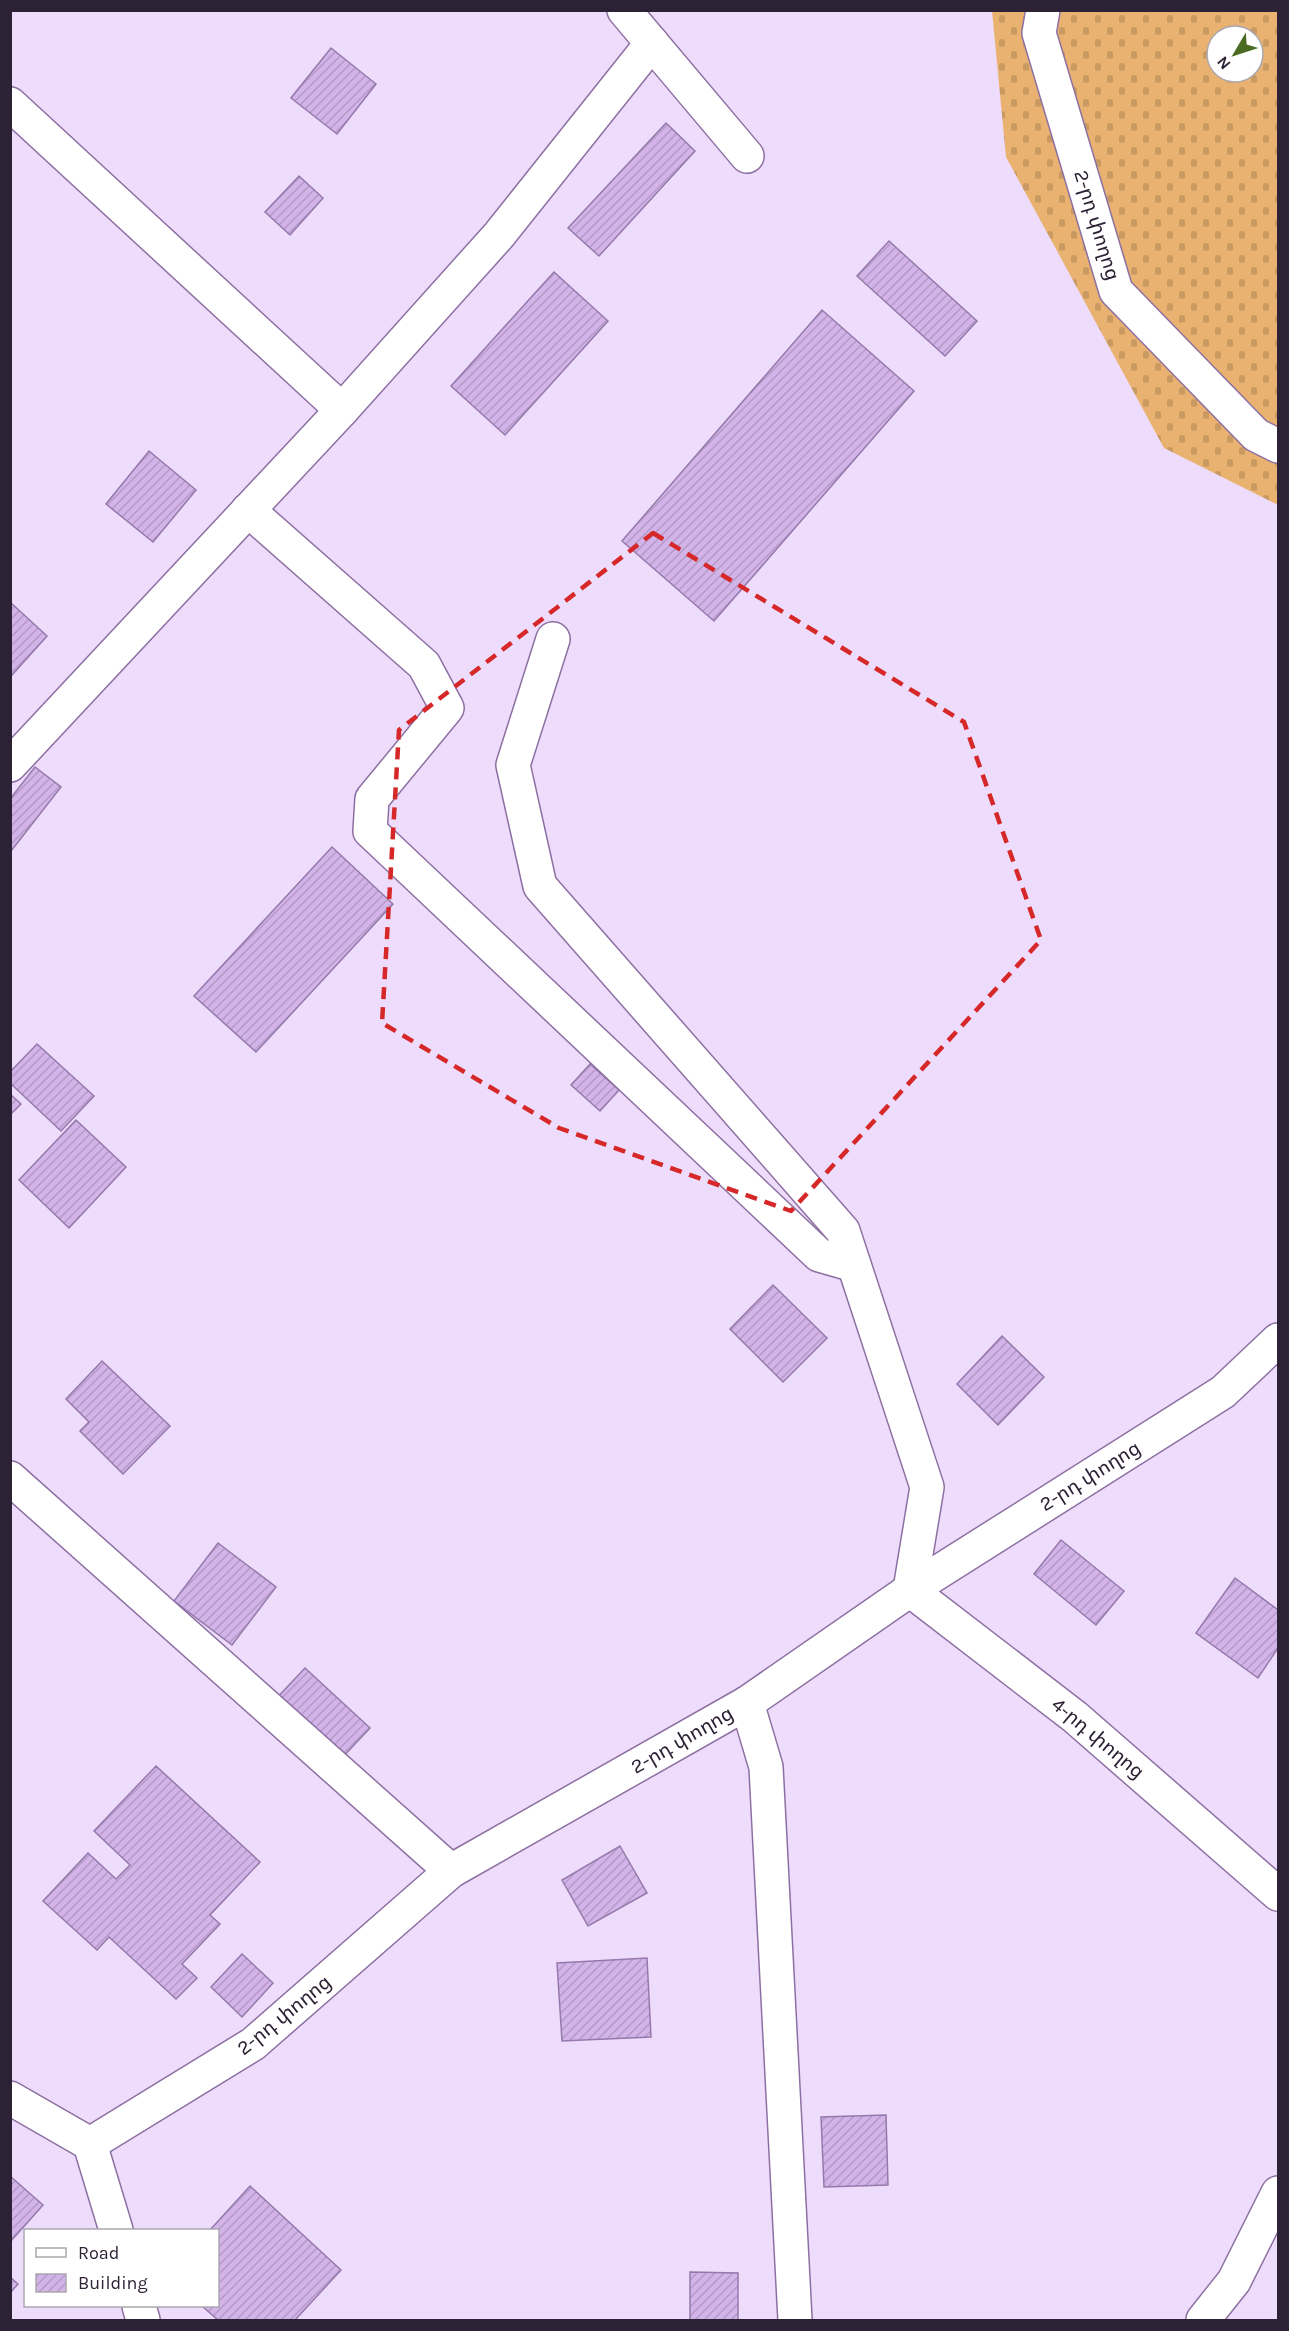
<svg xmlns="http://www.w3.org/2000/svg" width="1289" height="2331" viewBox="0 0 1289 2331" font-family="Karla,'Noto Sans Armenian',sans-serif">
  <style>
    .cemetery { fill: url(#cemetery-stones); fill-rule: evenodd }
    .building { fill: url(#building-hatch); stroke: #9579ab; stroke-width: 1.5 }
    .lines { fill: none; stroke-linecap: round; stroke-linejoin: round }
    .minor-casing { stroke: #8d70a2; stroke-width: 36 }
    .minor { stroke: #fff; stroke-width: 33 }
    .marked { fill: none; stroke: #d62828; stroke-width: 4.5; stroke-dasharray: 12 8; stroke-linejoin: round }
    .labels { text-anchor: middle; dominant-baseline: central; stroke-width: 5; stroke-linejoin: round; paint-order: stroke }
    .street-label { font-size: 20px; fill: #2d2135; stroke: #fff }
  </style>
  <defs>
    <pattern id="cemetery-stones" width="16" height="16" patternUnits="userSpaceOnUse" patternTransform="scale(1.5)"><rect width="16" height="16" fill="#eab271"/><path d="M2 7V4a2 2 0 0 1 4 0v3zM10 15v-3a2 2 0 0 1 4 0v3z" fill="#c99962"/></pattern>
    <pattern id="building-hatch" width="6" height="6" patternUnits="userSpaceOnUse" patternTransform="scale(1.5)"><rect width="6" height="6" fill="#d2b4e9"/><path d="M-1 1l2-2M0 6l6-6M5 7l2-2" fill="none" stroke="#b59ac8"/></pattern>
  </defs>
  <rect width="100%" height="100%" fill="#eedcfd"/>
  <path class="cemetery" d="M 992,11 L 1278,11 L 1278,505 L 1164,448 L 1006,157 ZM 1217,36 L 1253,36 L 1253,72 L 1217,72 Z"/>
  <g class="building">
    <polygon points="331,48 376,84 337,134 291,98"/>
    <polygon points="666,123 695,151 599,256 568,228"/>
    <polygon points="299,176 323,198 290,235 265,212"/>
    <polygon points="889,241 977,321 945,356 857,276"/>
    <polygon points="554,272 608,321 505,435 451,386"/>
    <polygon points="822,310 914,391 714,621 622,541"/>
    <polygon points="149,451 196,490 153,542 106,504"/>
    <polygon points="10,602 47,636 12,675 10,674"/>
    <polygon points="35,767 61,787 11,851 10,799"/>
    <polygon points="332,847 393,904 256,1052 194,996"/>
    <polygon points="37,1044 94,1096 61,1131 10,1083 10,1072"/>
    <polygon points="590,1064 619,1090 600,1111 571,1085"/>
    <polygon points="10,1094 21,1104 10,1115"/>
    <polygon points="76,1120 126,1167 69,1228 19,1180"/>
    <polygon points="773,1285 827,1338 783,1382 730,1329"/>
    <polygon points="1002,1336 1044,1377 998,1425 957,1384"/>
    <polygon points="102,1361 170,1426 123,1474 80,1431 89,1422 66,1399"/>
    <polygon points="1061,1540 1124,1591 1096,1625 1034,1574"/>
    <polygon points="218,1543 276,1587 232,1645 174,1601"/>
    <polygon points="1235,1578 1278,1610 1278,1648 1258,1678 1196,1633"/>
    <polygon points="305,1668 370,1728 339,1761 274,1701"/>
    <polygon points="156,1766 260,1862 210,1915 220,1924 182,1964 197,1978 176,1999 109,1937 97,1950 43,1901 88,1853 116,1879 130,1865 94,1831"/>
    <polygon points="620,1846 647,1893 588,1926 562,1880"/>
    <polygon points="242,1954 273,1983 242,2017 211,1987"/>
    <polygon points="647,1958 651,2037 562,2041 557,1963"/>
    <polygon points="886,2115 888,2185 824,2187 821,2117"/>
    <polygon points="10,2176 43,2205 10,2242"/>
    <polygon points="250,2186 341,2270 295,2320 218,2320 202,2306 218,2306 218,2230 210,2230"/>
    <polygon points="690,2272 738,2273 738,2320 690,2320"/>
    <polygon points="10,2277 18,2284 10,2293"/>
  </g>
  <g class="lines">
    <defs>
      <g id="minor">
        <polyline points="624,10 747,156"/>
        <polyline points="1043,10 1039,33 1116,291 1256,435 1278,446"/>
        <polyline points="10,104 342,410"/>
        <polyline points="248,510 424,665 447,708 372,799 370,831 819,1255 854,1265"/>
        <polyline points="553,639 513,765 540,886 843,1231 927,1487 910,1590 1075,1717 1278,1894"/>
        <polyline points="10,765 342,410 499,235 652,43"/>
        <polyline points="10,1478 451,1871"/>
        <polyline points="747,1703 766,1767 795,2320"/>
        <polyline points="10,2098 90,2144"/>
        <polyline points="90,2144 253,2044 451,1871 747,1703 910,1590 1223,1392 1278,1340"/>
        <polyline points="90,2144 116,2230"/>
        <polyline points="139,2306 143,2320"/>
        <polyline points="1203,2320 1234,2281 1278,2193"/>
      </g>
    </defs>
    <use href="#minor" class="minor-casing"/>
    <use href="#minor" class="minor"/>
  </g>
  <path class="marked" d="M 653,533 L 964,722 L 1041,940 L 791,1211 L 559,1128 L 382,1023 L 399,730 Z"/>
  <g class="labels">
    <g class="street-label">
      <text transform="translate(1097 225) rotate(73)">2-րդ փողոց</text>
      <text transform="translate(1090 1476) rotate(-32)">2-րդ փողոց</text>
      <text transform="translate(1098 1738) rotate(40)">4-րդ փողոց</text>
      <text transform="translate(682 1740) rotate(-30)">2-րդ փողոց</text>
      <text transform="translate(284 2015) rotate(-39)">2-րդ փողոց</text>
    </g>
  </g>
  <rect width="1289" height="2331" fill="none" stroke="#2d2135" stroke-width="24"/>
  <rect x="24" y="2229" width="195" height="78" fill="#ffffff" stroke="#aba6ae" stroke-width="1.5"/>
  <rect x="36" y="2248" width="30" height="9" fill="#ffffff" stroke="#aba6ae" stroke-width="1.5"/>
  <text x="78" y="2259" font-size="18" fill="#2d2135">Road</text>
  <rect x="36" y="2274" width="30" height="18" fill="url(#building-hatch)" stroke="#aba6ae" stroke-width="1.5"/>
  <text x="78" y="2289" font-size="18" fill="#2d2135">Building</text>
  <g transform="translate(1235 54) rotate(231)"><circle r="28" fill="#ffffff" stroke="#aba6ae" stroke-width="1.5"/>
  <path d="M0-4.5L10 22L0 15L-10 22Z" fill="#4b6b22"/>
  <text y="-9" font-size="16" font-weight="bold" text-anchor="middle" fill="#2d2135">N</text>
  </g>
</svg>
